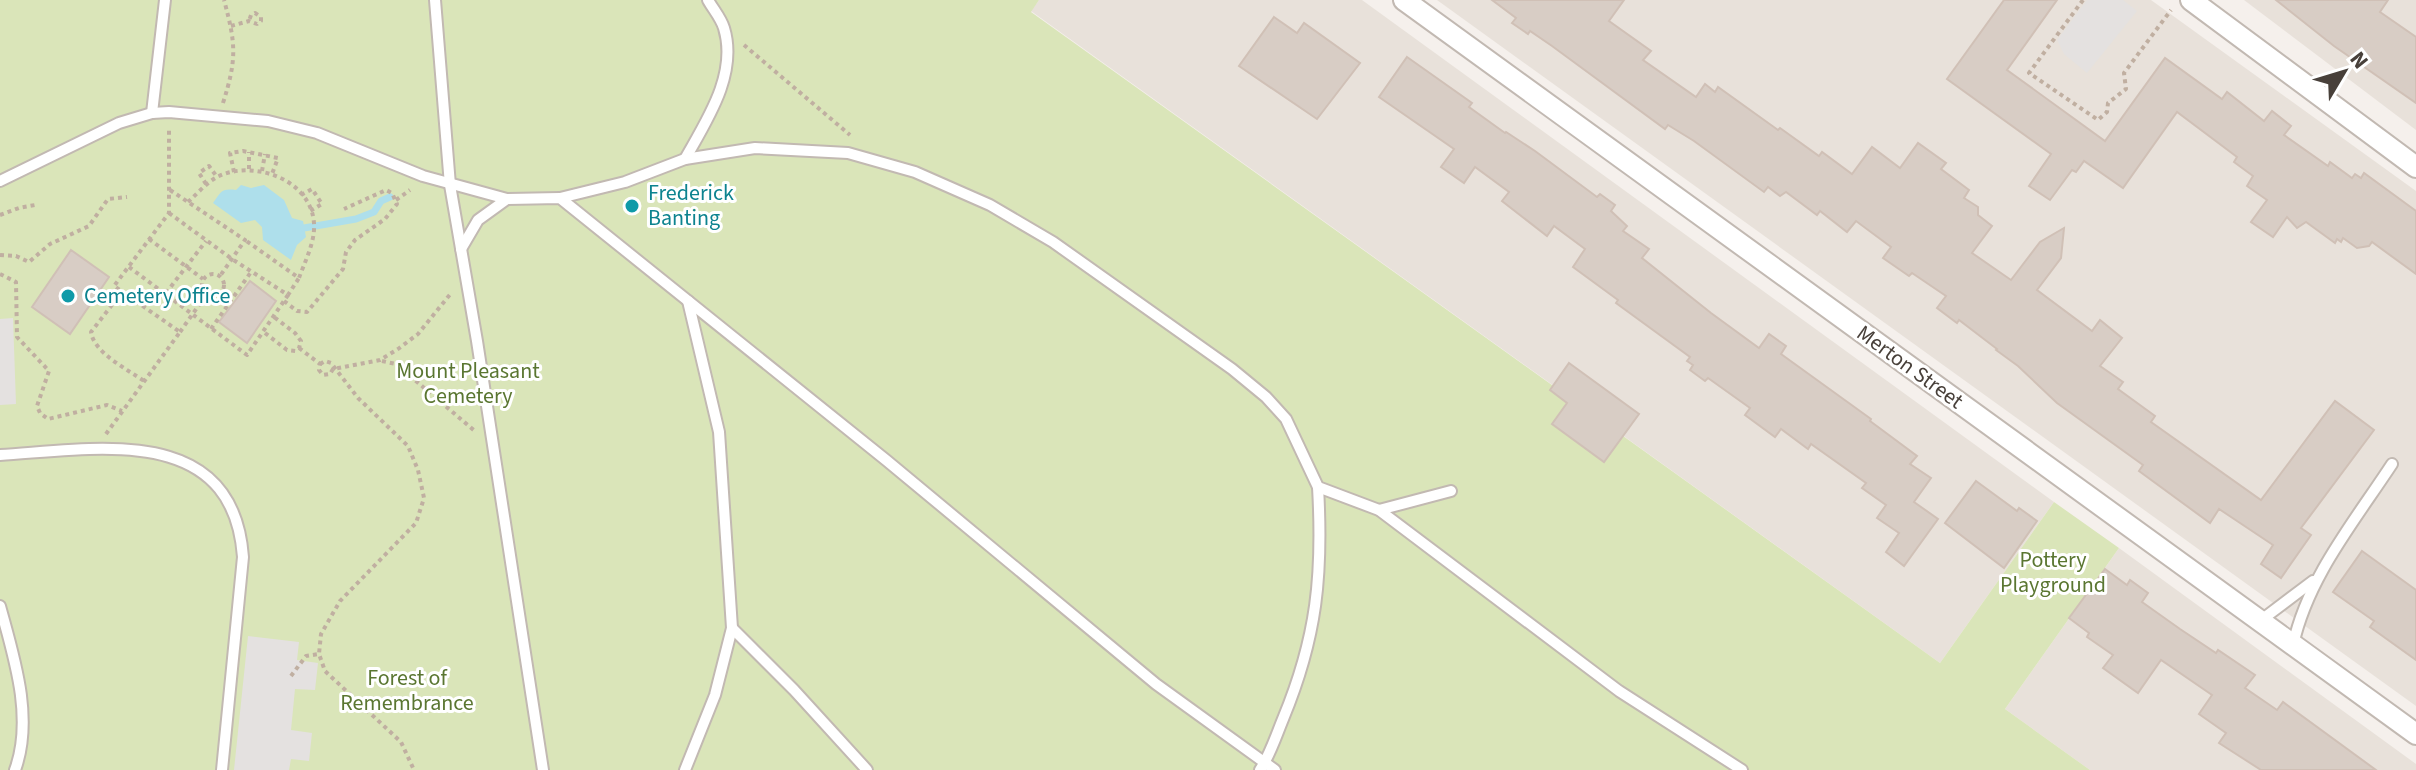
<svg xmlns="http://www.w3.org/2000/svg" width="2416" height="770" viewBox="0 0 2416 770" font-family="'Source Sans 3',sans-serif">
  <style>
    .residential { fill: #e8e1da }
    .green { fill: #dae5b9 }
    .parking { fill: #e4e1e0 }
    .water { fill: #aedfeb }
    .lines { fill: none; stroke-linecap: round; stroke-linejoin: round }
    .stream { stroke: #aedfeb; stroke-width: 7 }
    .building { fill: #d8cdc5; stroke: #d0c0b6; stroke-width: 2 }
    .lane-casing { stroke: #c2b9b2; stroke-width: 14 }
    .street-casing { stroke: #c2b9b2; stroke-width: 24 }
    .path { stroke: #c0afa1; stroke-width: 4; stroke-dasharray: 4 4; stroke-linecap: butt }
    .lane { stroke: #fff; stroke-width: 10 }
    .street { stroke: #fff; stroke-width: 20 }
    .culture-dot { fill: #0f9aa8; stroke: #fff; stroke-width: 3 }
    .labels { text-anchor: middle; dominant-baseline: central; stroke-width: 6; stroke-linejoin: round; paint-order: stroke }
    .culture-label { font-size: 22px; fill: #0d838f; stroke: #fff; text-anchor: start }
    .street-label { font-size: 22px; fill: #48403a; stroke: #fff }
    .park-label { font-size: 22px; fill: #5a7631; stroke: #fff }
  </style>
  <rect width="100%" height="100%" fill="#f5f0ec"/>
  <g class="residential">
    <polygon points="1039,0 1362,0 2054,502 1940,663 1031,11"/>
    <polygon points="1437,0 2151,0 2416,191 2416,706"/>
    <polygon points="2244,0 2416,0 2416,130"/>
    <polygon points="2119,548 2416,764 2416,770 2090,770 2005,709"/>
  </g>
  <polygon class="green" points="0,0 1039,0 1031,12 1940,663 2054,502 2119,548 2005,709 2090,770 0,770"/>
  <g class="parking">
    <polygon points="2087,0 2123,0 2137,11 2087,73 2064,54 2057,40"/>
    <polygon points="13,318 16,404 0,405 0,319"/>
    <polygon points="248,636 299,642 297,660 318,663 315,690 295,689 291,730 312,733 309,761 291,759 289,770 234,770"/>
  </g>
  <path class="water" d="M 241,185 L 251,188 L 264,185 L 284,200 L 292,218 L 303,221 L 306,237 L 297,245 L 291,260 L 263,240 L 262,227 L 255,220 L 241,223 L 213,203 C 221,192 221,188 236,190 Z"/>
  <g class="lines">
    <polyline class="stream" points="304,228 356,219 374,212 381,201 390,197"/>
  </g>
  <g class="building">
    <polygon points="1492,0 1624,0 1609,21 1651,51 1643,60 1696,97 1705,84 1715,92 1718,87 1778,130 1780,128 1819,156 1822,152 1852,174 1872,147 1900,168 1918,143 1946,163 1941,169 1969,190 1964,198 1978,207 1978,215 1992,226 1972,253 2011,280 2040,242 2064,228 2061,258 2037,290 2092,331 2100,320 2122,338 2100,366 2123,382 2118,389 2155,416 2151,422 2261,500 2335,401 2374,430 2301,528 2311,535 2281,578 2261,564 2273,545 2219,509 2210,523 2139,471 2143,465 2057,403 2018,366 1996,350 1997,349 1959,320 1957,323 1937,308 1946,296 1912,273 1909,276 1883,258 1891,247 1856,221 1847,232 1820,211 1817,215 1786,192 1780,196 1768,187 1764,192 1694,141 1668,125 1665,129 1552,46 1530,31 1528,34 1512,23 1516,18"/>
    <polygon points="2004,0 2057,0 2007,70 2105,141 2165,58 2222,99 2227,92 2264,121 2272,111 2291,126 2284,135 2328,166 2330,162 2352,178 2355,174 2361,178 2364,173 2416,211 2416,274 2372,242 2369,246 2357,248 2343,238 2341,242 2337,239 2335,243 2306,222 2297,228 2287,217 2273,237 2251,222 2267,200 2247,186 2253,176 2234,162 2237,157 2177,112 2123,188 2084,161 2076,172 2072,170 2050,200 2029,186 2051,154 1947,79"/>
    <polygon points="2276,0 2388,0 2380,12 2416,37 2416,103 2334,46"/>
    <polygon points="1274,17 1297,33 1304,23 1360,63 1317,119 1239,66"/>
    <polygon points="1407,57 1472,103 1469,107 1505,133 1506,132 1535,151 1597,197 1600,194 1615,205 1611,211 1627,226 1623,231 1649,249 1642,258 1711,313 1759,348 1769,334 1786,346 1781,354 1871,419 1870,421 1917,456 1910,464 1931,478 1914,502 1938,519 1904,566 1886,552 1899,533 1877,518 1886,505 1862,488 1866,483 1811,444 1808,449 1781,429 1775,437 1745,415 1750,408 1708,378 1705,381 1690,370 1693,365 1687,361 1690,357 1616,303 1618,300 1573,267 1585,249 1554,226 1547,236 1502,201 1509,192 1475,167 1464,183 1441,167 1454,149 1379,97"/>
    <polygon points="71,250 109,277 70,334 32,307"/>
    <polygon points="250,281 276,301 247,343 219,322"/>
    <polygon points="1569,363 1639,414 1604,462 1552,424 1567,403 1550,390"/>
    <polygon points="1976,481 2017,511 2019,508 2037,521 2004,568 1945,523"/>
    <polygon points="2362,551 2416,590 2416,660 2370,627 2374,621 2333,592"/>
    <polygon points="2105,569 2127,585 2130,580 2148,593 2142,602 2180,629 2216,653 2218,650 2255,675 2245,688 2277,710 2283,702 2376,770 2261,770 2219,743 2226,733 2199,714 2212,695 2161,660 2138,693 2103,668 2113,655 2087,637 2089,633 2069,618"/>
  </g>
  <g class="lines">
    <defs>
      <g id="lane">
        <polyline points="435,0 450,185 477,341 543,770"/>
        <polyline points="152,113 165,0"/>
        <path d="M 685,159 C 707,120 738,74 724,28 C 721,18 713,9 708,0"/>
        <polyline points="0,181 119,123 152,113 169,112 268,121 317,133 423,176 507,199 560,198 886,460 1156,684 1275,770"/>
        <polyline points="560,198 625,182 685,159 755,148 848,153 915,172 990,205 1053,242 1232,369 1266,397 1286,419 1318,487 1379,510 1619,691 1742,770"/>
        <polyline points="461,249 478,220 507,199"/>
        <path d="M 0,455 C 97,449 233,422 243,557 L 222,770"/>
        <polyline points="1379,510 1451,491"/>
        <path d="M 0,606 C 14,657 34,718 15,770"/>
        <polyline points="2260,621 2313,581"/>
        <polyline points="732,628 794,690 867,770"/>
        <path d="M 2293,645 C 2308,577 2354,522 2392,464"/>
        <polyline points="685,770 715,695 732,628 719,432 688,301"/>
        <path d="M 1260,770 C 1270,755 1276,736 1283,719 C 1317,637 1323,575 1318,487"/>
      </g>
      <g id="street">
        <polyline points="1404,0 2416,734"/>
        <polyline points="2191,0 2416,167"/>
      </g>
    </defs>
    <use href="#lane" class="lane-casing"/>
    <use href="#street" class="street-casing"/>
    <g class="path">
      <polyline points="2083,0 2029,73 2098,120 2107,112 2108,103 2126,89 2124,73 2171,10"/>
      <polyline points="231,26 249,21 257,24 261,21 261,17 255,13 251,15 249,21"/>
      <polyline points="744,45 850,135"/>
      <path d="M 223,103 C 237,59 236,44 224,0"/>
      <polyline points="249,169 249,152"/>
      <polyline points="262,171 265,154"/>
      <polyline points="234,172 230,153 243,151 278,158 272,174"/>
      <polyline points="206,184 199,173 209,166 217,177"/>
      <polyline points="170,190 245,240 220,276"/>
      <polyline points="301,195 312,189 322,204 310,211"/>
      <polyline points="396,200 410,190"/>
      <path d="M 188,202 C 197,194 206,183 217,177 C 254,158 317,181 314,230 C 313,246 304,264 299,278 L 245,240"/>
      <polyline points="169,213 232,259 288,295 299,278"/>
      <polyline points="0,215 19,208 35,205"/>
      <polyline points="149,239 203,279"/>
      <polyline points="0,255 16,256 29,262 50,244 89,226 108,199 127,197"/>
      <polyline points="129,267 247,355 288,295"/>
      <circle cx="213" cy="285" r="11"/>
      <polyline points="0,274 16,282 17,337 49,371 37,406 40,413 48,419 107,405 122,411"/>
      <path d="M 122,292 L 91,332 C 94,353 127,369 144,381"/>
      <polyline points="166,293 206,241"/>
      <polyline points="284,301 297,311 307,312 343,269 346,252 355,240 385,219 397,204 392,193 386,190 344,209"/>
      <polyline points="211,329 251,272"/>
      <polyline points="180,332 206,295"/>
      <polyline points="265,333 287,350 296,351 299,348 301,341 295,333 274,317"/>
      <polyline points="299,348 320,364 319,370 323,375 330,374 333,369 380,360 398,349 418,334 452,292"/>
      <polyline points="382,361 396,364 476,432"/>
      <polyline points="320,364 325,361 331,363 358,398 408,446 418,470 424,498 416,523 340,601 321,634 319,654 325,671 401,742 414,770"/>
      <polyline points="106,434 180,332 114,286 169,213 169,127"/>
      <polyline points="291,676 306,656 319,654"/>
    </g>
    <use href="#lane" class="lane"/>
    <use href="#street" class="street"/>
  </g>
  <g class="culture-dot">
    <circle cx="632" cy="206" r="8"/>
    <circle cx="68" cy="296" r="8"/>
  </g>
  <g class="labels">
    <g class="culture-label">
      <text x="648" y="193">Frederick<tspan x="648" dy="25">Banting</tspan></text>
      <text x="84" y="296">Cemetery Office</text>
    </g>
    <g class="street-label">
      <text transform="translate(1910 367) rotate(36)">Merton Street</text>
    </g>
    <g class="park-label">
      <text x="468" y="371">Mount Pleasant<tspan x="468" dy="25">Cemetery</tspan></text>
      <text x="2053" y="560">Pottery<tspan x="2053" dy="25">Playground</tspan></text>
      <text x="407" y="678">Forest of<tspan x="407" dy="25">Remembrance</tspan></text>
    </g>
  </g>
  <g transform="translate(2344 72) rotate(52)" stroke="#ffffff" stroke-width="6" paint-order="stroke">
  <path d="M0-6L14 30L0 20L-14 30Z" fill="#48403a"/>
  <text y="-12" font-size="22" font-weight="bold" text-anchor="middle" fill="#48403a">N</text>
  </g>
</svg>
